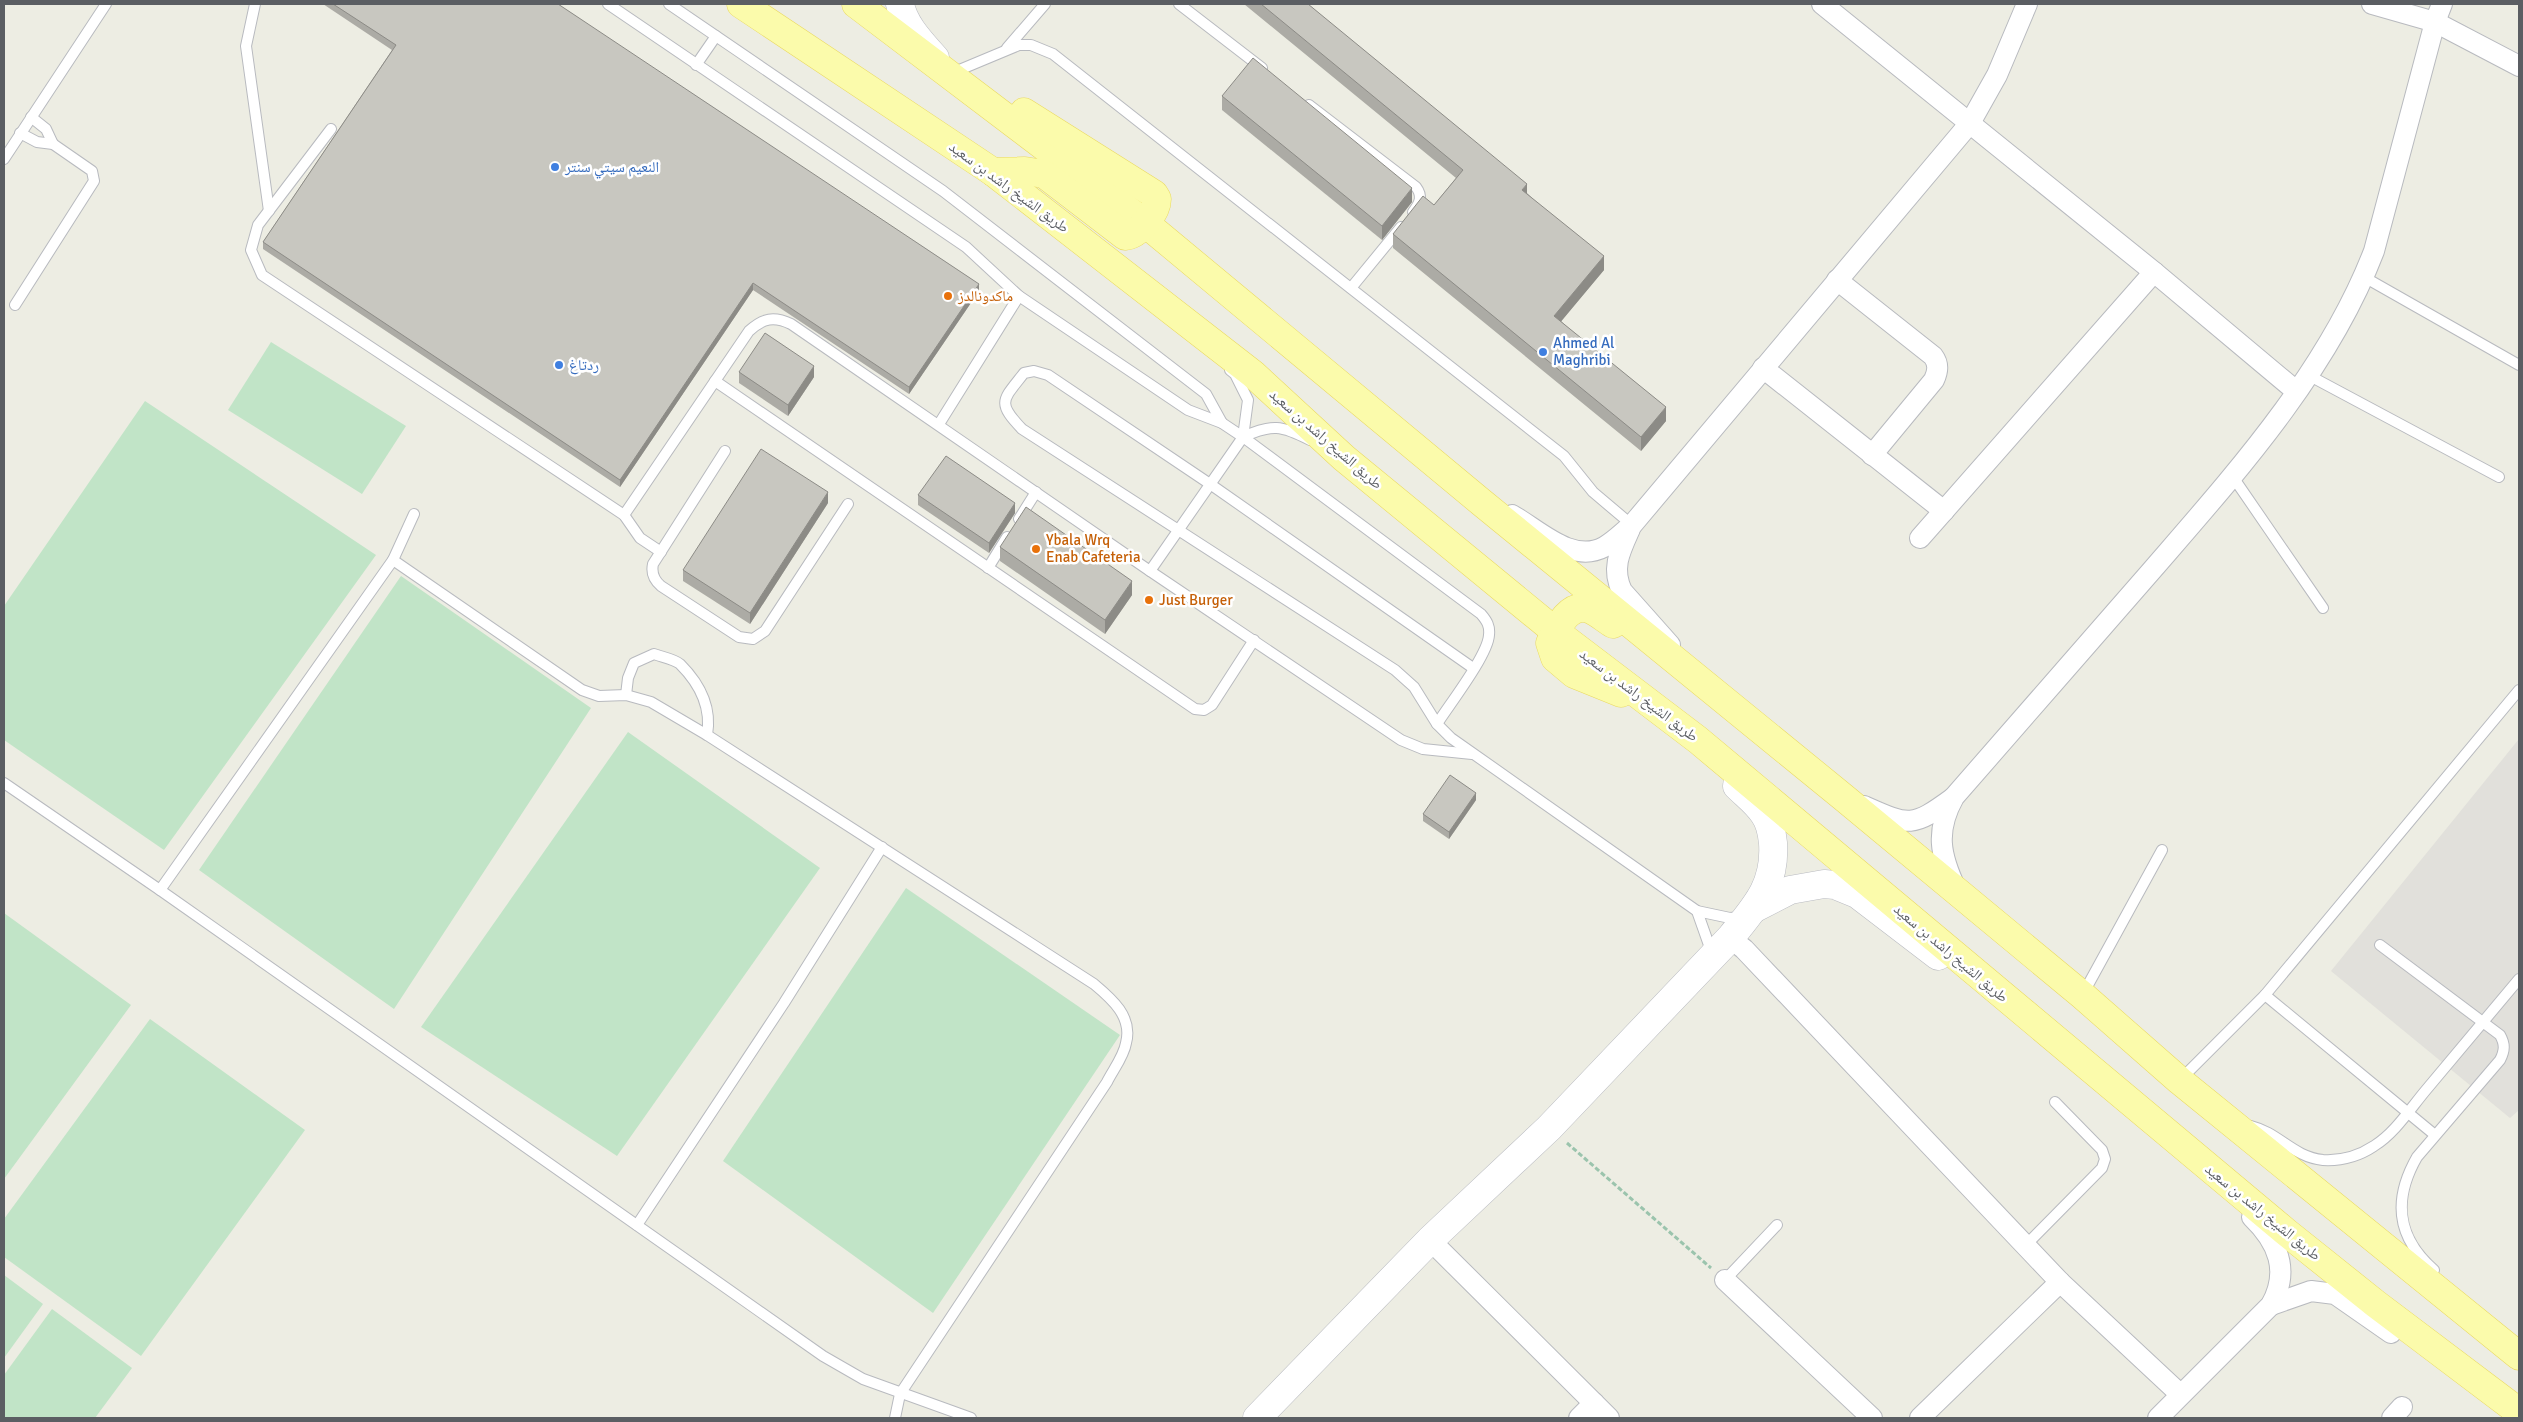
<svg xmlns="http://www.w3.org/2000/svg" width="2523" height="1422" viewBox="0 0 2523 1422" font-family="Signika,'Noto Naskh Arabic',sans-serif">
  <style>
    .industrial { fill: #e1e0db }
    .green { fill: #c1e4c7 }
    .lines { fill: none; stroke-linecap: round; stroke-linejoin: round }
    .lane-casing { stroke: #b8babf; stroke-width: 12 }
    .street-casing { stroke: #b8babf; stroke-width: 22 }
    .secondary-casing { stroke: #b9bbc1; stroke-width: 29 }
    .primary-casing { stroke: #ead960; stroke-width: 29 }
    .path { stroke: #9bc4ad; stroke-width: 3; stroke-dasharray: 5 2.5; stroke-linecap: butt }
    .lane { stroke: #fff; stroke-width: 10 }
    .street { stroke: #fff; stroke-width: 20 }
    .secondary { stroke: #fff; stroke-width: 28 }
    .primary { stroke: #fbfbab; stroke-width: 28 }
    .wall { fill: #acaba5 }
    .shaded-wall { fill: #8c8b86 }
    .building { fill: #c8c7c0; stroke: #8c8b86 }
    .shop-dot { fill: #3f7fe0; stroke: #fff; stroke-width: 2 }
    .food-dot { fill: #e8710a; stroke: #fff; stroke-width: 2 }
    .labels { text-anchor: middle; dominant-baseline: central; stroke-width: 5; stroke-linejoin: round; paint-order: stroke }
    .shop-label { font-size: 15px; fill: #366cbe; stroke: #fff; text-anchor: start }
    .street-label { font-size: 15px; fill: #5b5e63; stroke: #fff }
    .food-label { font-size: 15px; fill: #c56008; stroke: #fff; text-anchor: start }
  </style>
  <rect width="100%" height="100%" fill="#edede3"/>
  <polygon class="industrial" points="2519,739 2519,1110 2510,1118 2331,971"/>
  <g class="green">
    <polygon points="271,342 406,426 362,494 228,410"/>
    <polygon points="145,401 376,555 164,850 4,740 4,606"/>
    <polygon points="401,576 591,708 394,1009 199,870"/>
    <polygon points="628,732 820,868 617,1156 421,1027"/>
    <polygon points="906,888 1120,1035 933,1313 723,1161"/>
    <polygon points="4,913 131,1005 4,1179"/>
    <polygon points="150,1019 305,1130 141,1356 4,1257 4,1219"/>
    <polygon points="4,1275 43,1304 4,1358"/>
    <polygon points="52,1309 132,1368 95,1418 4,1418 4,1375"/>
  </g>
  <g class="lines">
    <defs>
      <g id="lane">
        <polyline points="255,4 246,46 269,211"/>
        <path d="M 608,4 L 966,247 L 1019,296 L 1188,410 L 1222,423 L 1243,437 L 1481,614 C 1487,621 1490,626 1489,635 C 1488,655 1449,705 1437,724"/>
        <polyline points="669,4 943,191 1206,394 1222,423"/>
        <polyline points="1179,4 1262,68"/>
        <polyline points="1007,48 1045,4"/>
        <polyline points="696,65 716,36"/>
        <polyline points="952,73 1019,45 1031,45 1053,54 1564,456 1593,492 1632,525"/>
        <path d="M 1309,105 L 1416,187 C 1423,196 1420,203 1413,212"/>
        <polyline points="31,117 46,129 53,144"/>
        <polyline points="331,129 258,225 251,250 262,275 624,515 640,538 661,552"/>
        <polyline points="4,159 106,4"/>
        <polyline points="2364,277 2519,365"/>
        <polyline points="1351,288 1401,227"/>
        <polyline points="15,305 94,181 92,171 53,144 37,142 20,133"/>
        <polyline points="2310,376 2499,477"/>
        <polyline points="715,381 1195,709 1204,710 1212,705 1254,640"/>
        <polyline points="939,424 1019,296"/>
        <path d="M 1243,437 C 1272,424 1281,425 1310,440"/>
        <path d="M 725,451 L 653,564 C 651,573 654,580 661,586 L 739,637 L 753,639 L 765,631 L 848,504"/>
        <polyline points="2233,477 2323,608"/>
        <path d="M 624,515 L 749,331 C 763,318 774,316 791,324 L 1150,571 L 1401,740 L 1423,749 L 1472,754"/>
        <polyline points="1019,519 1036,492"/>
        <path d="M 393,560 L 582,690 L 599,696 L 626,695 L 651,702 L 707,735 L 1094,984 C 1112,999 1133,1017 1126,1043 C 1124,1056 1113,1070 1107,1082 L 900,1394 L 895,1418"/>
        <polyline points="988,568 1007,537"/>
        <polyline points="1150,571 1243,437 1248,400 1235,374 1230,370"/>
        <path d="M 1473,668 L 1210,484 L 1048,375 L 1034,371 L 1024,373 C 1003,400 996,402 1022,429 L 1395,670 L 1414,687 L 1437,724 L 1451,738 L 1697,911 L 1709,945 L 1707,955"/>
        <path d="M 626,695 L 628,678 L 634,663 L 654,654 C 662,657 674,659 680,664 C 700,684 712,707 707,735"/>
        <polyline points="4,783 160,890 823,1356 863,1379 971,1418"/>
        <polyline points="160,890 393,560 414,514"/>
        <polyline points="1697,911 1730,918 1741,917"/>
        <path d="M 2380,945 L 2500,1035 C 2505,1044 2505,1050 2500,1060 L 2417,1157 C 2393,1199 2396,1237 2434,1270"/>
        <polyline points="2083,994 2162,850"/>
        <polyline points="2265,995 2435,1135"/>
        <polyline points="2180,1080 2265,995 2519,690"/>
        <path d="M 2251,1126 C 2279,1133 2293,1157 2323,1160 C 2341,1161 2359,1156 2374,1146 C 2395,1133 2410,1109 2426,1090 C 2457,1053 2488,1016 2519,979"/>
        <polyline points="637,1225 784,1003 882,847"/>
        <polyline points="2025,1246 2102,1168 2105,1159 2102,1150 2055,1102"/>
        <polyline points="1725,1280 1777,1225"/>
      </g>
      <g id="street">
        <polyline points="1822,4 2154,272 2296,391"/>
        <polyline points="2372,4 2435,22 2519,66"/>
        <path d="M 1837,280 L 1933,356 C 1939,364 1938,371 1934,380 L 1872,455"/>
        <polyline points="1763,368 1944,511"/>
        <path d="M 1512,515 C 1539,530 1572,564 1604,547 C 1615,541 1623,532 1632,525 L 1970,123 L 1997,75 L 2027,4"/>
        <path d="M 1630,529 C 1620,551 1611,568 1622,591 L 1670,645"/>
        <polyline points="1920,538 2154,272"/>
        <path d="M 1864,806 C 1909,826 1912,828 1953,798"/>
        <path d="M 1956,889 C 1940,855 1935,831 1954,797 C 2020,721 2087,645 2153,569 C 2236,473 2328,371 2374,251 L 2435,22 L 2442,4"/>
        <polyline points="1730,938 1744,949 2060,1282 2180,1394"/>
        <polyline points="1430,1240 1609,1418"/>
        <polyline points="1725,1280 1872,1418"/>
        <polyline points="2271,1305 2311,1291 2335,1294 2391,1333"/>
        <polyline points="1579,1418 1594,1403"/>
        <polyline points="1920,1418 2060,1282"/>
        <path d="M 2158,1418 L 2271,1305 C 2290,1271 2278,1242 2252,1217"/>
        <polyline points="2392,1418 2402,1407"/>
      </g>
      <g id="secondary">
        <path d="M 900,4 C 904,25 921,42 935,58"/>
        <polyline points="1755,908 1790,890 1824,884 1835,885 1857,894 1938,956"/>
        <path d="M 1257,1418 L 1430,1240 L 1549,1128 L 1730,938 C 1755,907 1776,886 1773,843 C 1772,833 1770,822 1764,814 C 1757,803 1746,795 1737,786"/>
      </g>
      <g id="primary">
        <polyline points="741,4 993,172 1253,374 1344,458 1556,632 1698,740 2286,1232 2376,1304 2519,1412"/>
        <polyline points="856,4 1145,223 1481,502 1843,797 2082,995 2180,1081 2519,1356"/>
        <path d="M 993,172 L 1025,171 L 1044,174 L 1125,236 C 1139,235 1157,212 1157,199 L 1154,194 L 1024,112"/>
        <path d="M 1613,624 C 1606,620 1597,612 1589,609 C 1568,602 1557,629 1550,643 L 1555,658 L 1574,674 L 1621,693"/>
      </g>
    </defs>
    <use href="#lane" class="lane-casing"/>
    <use href="#street" class="street-casing"/>
    <use href="#secondary" class="secondary-casing"/>
    <use href="#primary" class="primary-casing"/>
    <polyline class="path" points="1567,1143 1711,1268"/>
    <use href="#lane" class="lane"/>
    <use href="#street" class="street"/>
    <use href="#secondary" class="secondary"/>
    <use href="#primary" class="primary"/>
  </g>
  <g class="wall">
    <polygon points="323,4 558,4 979,291 909,394 753,290 620,487 263,249 263,242 392,50"/>
    <polygon points="1244,4 1308,4 1527,193 1604,270 1561,321 1666,421 1641,451 1393,248 1393,234 1434,205 1456,178"/>
    <polygon points="1222,96 1412,202 1382,240 1222,110"/>
    <polygon points="739,372 814,377 788,416 739,383"/>
    <polygon points="918,495 1015,513 989,553 918,505"/>
    <polygon points="828,503 750,624 683,581 683,570"/>
    <polygon points="1000,547 1132,595 1105,634 1000,561"/>
    <polygon points="1476,800 1449,839 1423,821 1423,814"/>
  </g>
  <g class="shaded-wall">
    <polygon points="1527,184 1527,198 1522,190"/>
    <polygon points="1412,188 1412,202 1382,240 1382,226"/>
    <polygon points="1604,256 1604,270 1554,330 1554,316"/>
    <polygon points="753,283 753,290 620,487 620,480"/>
    <polygon points="979,284 979,291 909,394 909,387"/>
    <polygon points="814,366 814,377 788,416 788,405"/>
    <polygon points="1666,407 1666,421 1641,451 1641,437"/>
    <polygon points="828,492 828,503 750,624 750,613"/>
    <polygon points="1015,503 1015,513 989,553 989,543"/>
    <polygon points="1132,581 1132,595 1105,634 1105,620"/>
    <polygon points="1476,793 1476,800 1449,839 1449,832"/>
  </g>
  <g class="building">
    <polygon points="333,4 558,4 979,284 909,387 753,283 620,480 263,242 396,45"/>
    <polygon points="1261,4 1308,4 1527,184 1522,190 1604,256 1554,316 1666,407 1641,437 1393,234 1423,196 1434,205 1463,170"/>
    <polygon points="1253,58 1412,188 1382,226 1222,96"/>
    <polygon points="765,333 814,366 788,405 739,372"/>
    <polygon points="761,449 828,492 750,613 683,570"/>
    <polygon points="946,456 1015,503 989,543 918,495"/>
    <polygon points="1026,507 1132,581 1105,620 1000,547"/>
    <polygon points="1450,775 1476,793 1449,832 1423,814"/>
  </g>
  <g class="shop-dot">
    <circle cx="555" cy="167" r="5"/>
    <circle cx="1543" cy="352" r="5"/>
    <circle cx="559" cy="365" r="5"/>
  </g>
  <g class="food-dot">
    <circle cx="948" cy="296" r="5"/>
    <circle cx="1036" cy="549" r="5"/>
    <circle cx="1149" cy="600" r="5"/>
  </g>
  <g class="labels">
    <g class="shop-label">
      <text x="565" y="167">النعيم سيتي سنتر</text>
      <text x="1553" y="343">Ahmed Al<tspan x="1553" dy="17">Maghribi</tspan></text>
      <text x="569" y="365">ردتاغ</text>
    </g>
    <g class="street-label">
      <text transform="translate(1009 187) rotate(36)">طريق الشيخ راشد بن سعيد</text>
      <text transform="translate(1326 439) rotate(41)">طريق الشيخ راشد بن سعيد</text>
      <text transform="translate(1639 695) rotate(37)">طريق الشيخ راشد بن سعيد</text>
      <text transform="translate(1951 953) rotate(40)">طريق الشيخ راشد بن سعيد</text>
      <text transform="translate(2263 1212) rotate(39)">طريق الشيخ راشد بن سعيد</text>
    </g>
    <g class="food-label">
      <text x="958" y="296">ماكدونالدز</text>
      <text x="1046" y="540">Ybala Wrq<tspan x="1046" dy="17">Enab Cafeteria</tspan></text>
      <text x="1159" y="600">Just Burger</text>
    </g>
  </g>
  <rect width="2523" height="1422" fill="none" stroke="#5b5e63" stroke-width="10"/>
</svg>
